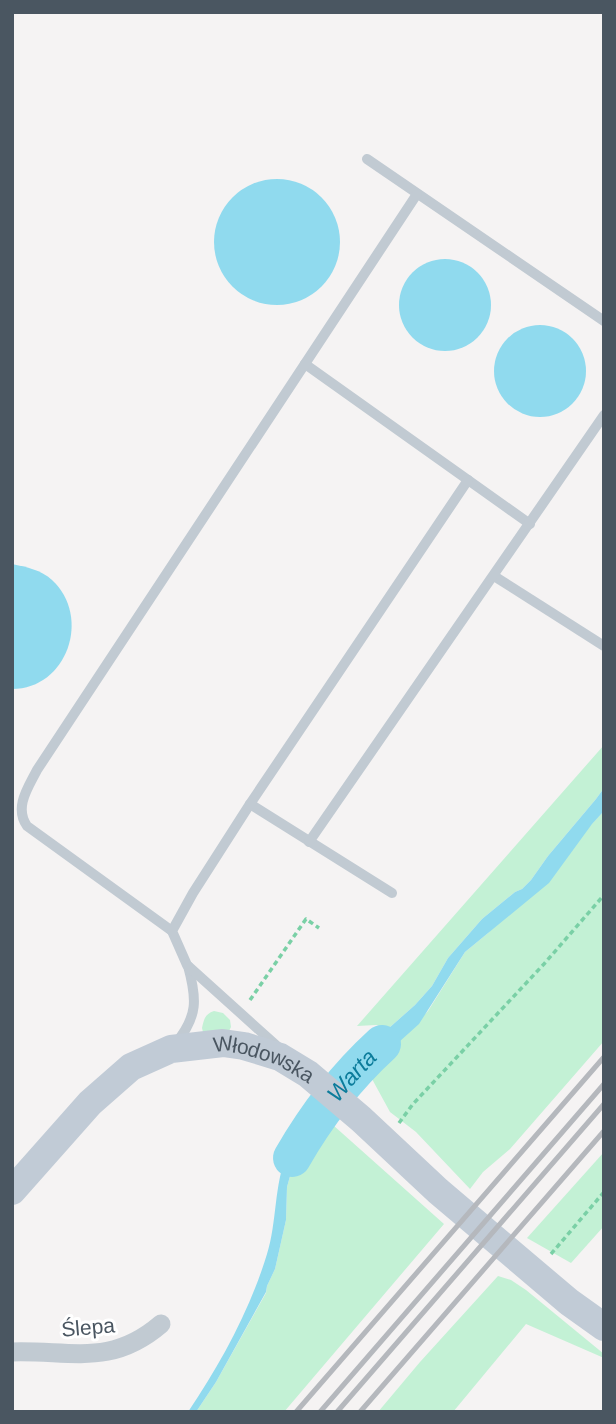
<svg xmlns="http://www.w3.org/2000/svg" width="616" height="1424" viewBox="0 0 616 1424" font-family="Arial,sans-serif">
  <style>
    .green { fill: #c3f1d5 }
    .water { fill: #90daee }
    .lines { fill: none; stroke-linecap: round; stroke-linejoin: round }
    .river { stroke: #90daee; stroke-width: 38 }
    .path { stroke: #7ad0a6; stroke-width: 3.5; stroke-dasharray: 5 3.5; stroke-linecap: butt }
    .lane { stroke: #c1cad2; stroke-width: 10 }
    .street { stroke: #c1cad2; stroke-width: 19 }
    .secondary { stroke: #c1cbd6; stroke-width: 28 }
    .rail { stroke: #b5b8bd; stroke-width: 5 }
    .labels { text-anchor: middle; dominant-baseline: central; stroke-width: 6; stroke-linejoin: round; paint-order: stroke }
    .street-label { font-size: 21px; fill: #4a5661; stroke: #fff }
    .water-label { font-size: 23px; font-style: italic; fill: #0c7c9b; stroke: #fff }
  </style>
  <rect width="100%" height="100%" fill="#f5f3f3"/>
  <g class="green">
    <polygon points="604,745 604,788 596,799 548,856 531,880 522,889 515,892 482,919 448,958 432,986 415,1005 389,1028 376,1025 357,1026"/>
    <polygon points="604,811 604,1041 510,1149 483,1172 470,1189 416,1132 390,1112 366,1068 389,1051 428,1011 465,952 488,933"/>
    <path d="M 214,1011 L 223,1013 L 230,1020 L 231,1027 L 229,1031 L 203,1032 L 202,1028 C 204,1019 205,1014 214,1011 Z"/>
    <polygon points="324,1117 444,1224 284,1412 196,1412 216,1382 266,1293 267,1286 275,1269 286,1220 287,1187 292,1169 307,1139"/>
    <polygon points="604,1152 604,1226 571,1263 527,1238"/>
    <polygon points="498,1276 511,1280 526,1290 604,1354 604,1358 526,1324 453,1412 378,1412 420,1362"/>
  </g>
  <g class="water">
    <circle cx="277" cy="242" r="63"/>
    <circle cx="445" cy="305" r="46"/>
    <circle cx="540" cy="371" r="46"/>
    <path d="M 12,564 C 27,567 41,570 52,580 C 92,617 67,689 12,689 Z"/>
    <polygon points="604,788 604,811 592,824 549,883 465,952 419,1024 389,1051 366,1068 352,1086 342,1076 367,1054 389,1028 415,1005 432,986 448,958 482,919 515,892 522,889 531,880 548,856 596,799"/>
    <path d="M 317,1110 L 324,1117 L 307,1139 L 292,1169 L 287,1187 L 286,1220 L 275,1269 L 267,1286 L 266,1292 L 216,1382 L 196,1412 L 188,1412 C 221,1363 250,1310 267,1254 C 277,1223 274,1184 287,1154 C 294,1138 306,1125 317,1110 Z"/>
  </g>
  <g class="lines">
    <path class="river" id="s1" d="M 292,1158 C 316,1116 346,1077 382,1044"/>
    <g class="path">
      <polyline points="250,1000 306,919 319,928"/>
      <polyline points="399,1123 413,1104 544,964 604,895"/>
      <polyline points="551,1254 604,1192"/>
    </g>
    <g class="lane">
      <polyline points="367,159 604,321"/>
      <polyline points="305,364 530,524"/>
      <polyline points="494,576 604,646"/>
      <polyline points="250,804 392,893"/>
      <polyline points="309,842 604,415"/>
      <path d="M 172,931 L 27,826 C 14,807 28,788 37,770 L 417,194"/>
      <path d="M 176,1043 C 198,1016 197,999 188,966"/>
      <polyline points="278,1047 187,965 172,931 193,893 250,804 468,480"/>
    </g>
    <path class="street" d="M 12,1352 C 71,1350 111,1367 161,1324"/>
    <path class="secondary" id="s2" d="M 12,1191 L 90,1103 L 131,1067 L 171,1049 L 223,1043 L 244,1046 L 280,1057 L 308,1074 L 361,1119 L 438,1191 L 569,1302 L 604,1327"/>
    <g class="rail">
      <polyline points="296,1412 604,1057"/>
      <polyline points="320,1412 604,1084"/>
      <polyline points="337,1412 604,1104"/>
      <polyline points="360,1412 604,1131"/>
    </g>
  </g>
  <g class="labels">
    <g class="street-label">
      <text stroke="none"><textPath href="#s2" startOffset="312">Włodowska</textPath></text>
      <text transform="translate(88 1327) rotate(-5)">Ślepa</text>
    </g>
    <g class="water-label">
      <text stroke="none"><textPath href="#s1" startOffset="102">Warta</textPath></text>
    </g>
  </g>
  <rect width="616" height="1424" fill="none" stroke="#4a5661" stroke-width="28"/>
</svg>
